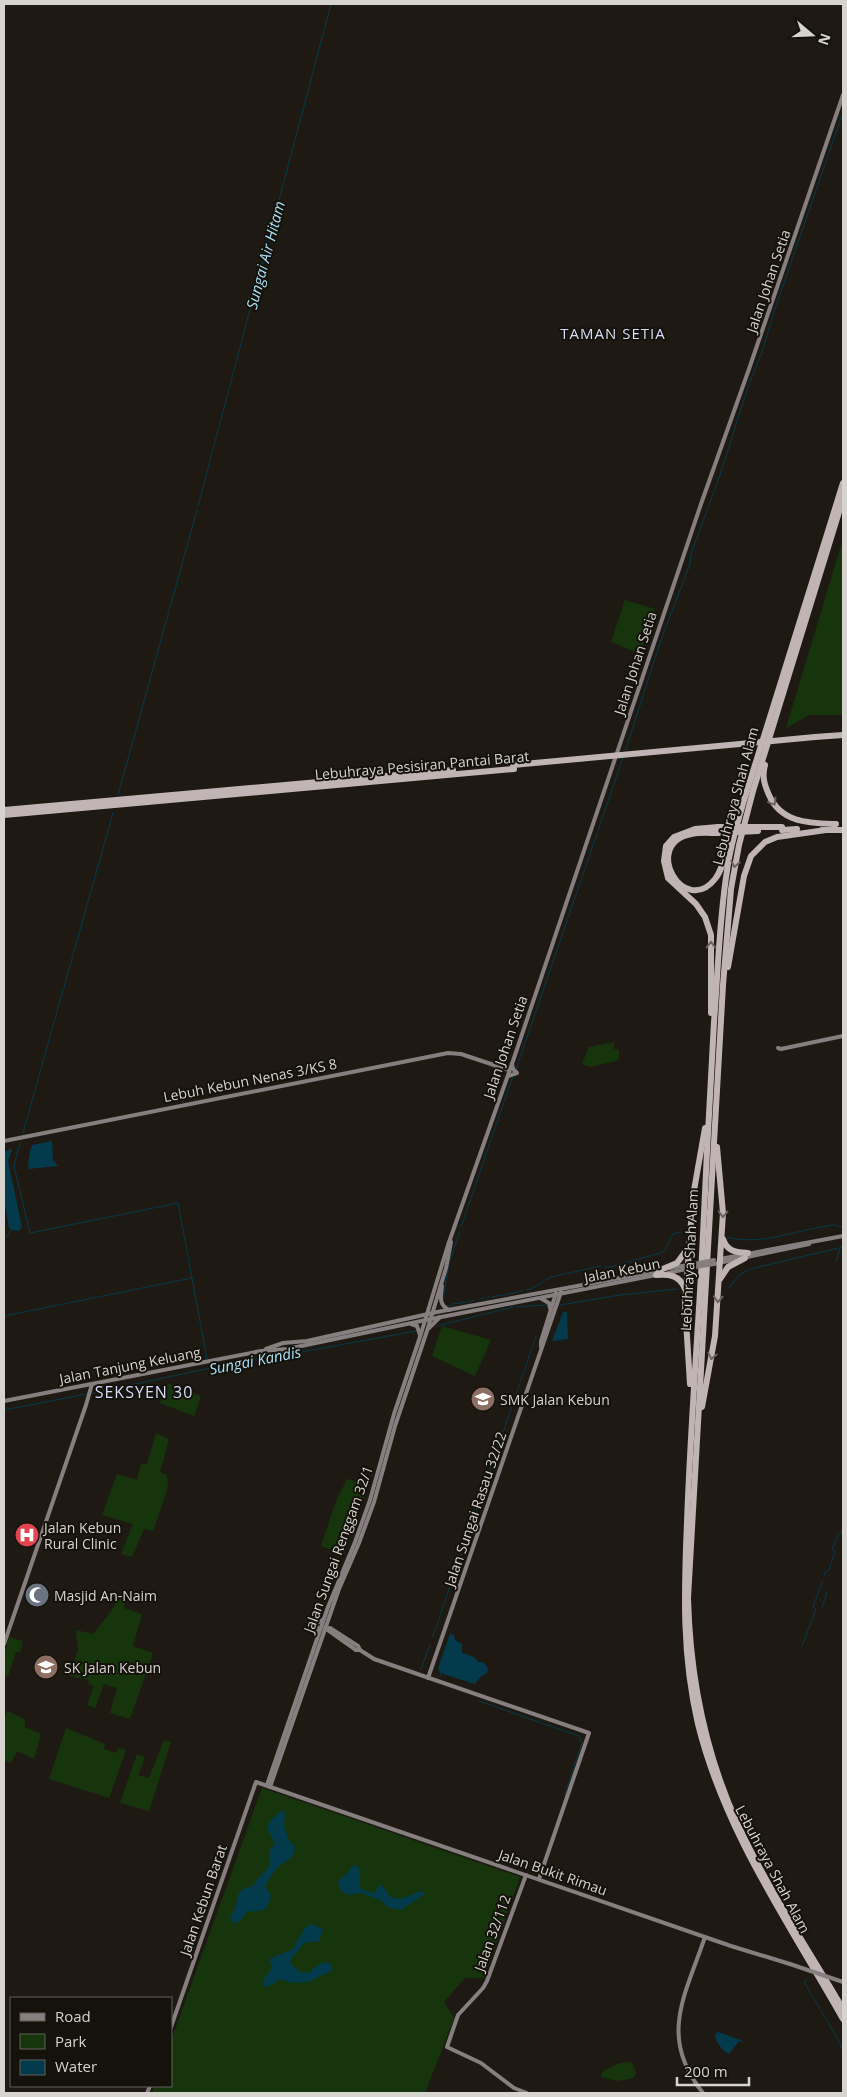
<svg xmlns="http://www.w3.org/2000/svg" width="847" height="2097" viewBox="0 0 847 2097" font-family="'Open Sans',sans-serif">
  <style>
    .green { fill: #16350d }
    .water { fill: #033b4d }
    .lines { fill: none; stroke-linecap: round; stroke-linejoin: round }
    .stream { stroke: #033b4d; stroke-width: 1 }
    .secondary { stroke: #867e7f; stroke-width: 4 }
    .highway { stroke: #c0b4b5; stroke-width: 6 }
    .secondary-bridge { stroke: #867e7f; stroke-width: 4 }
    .highway-bridge { stroke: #c0b4b5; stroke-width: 6 }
    .oneway { stroke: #6a6260 }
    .labels { text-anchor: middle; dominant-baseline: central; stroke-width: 4; stroke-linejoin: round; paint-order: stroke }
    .street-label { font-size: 14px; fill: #d7d4d0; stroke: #15110b }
    .poi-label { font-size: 14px; fill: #d7d4d0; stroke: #15110b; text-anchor: start }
    .water-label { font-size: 15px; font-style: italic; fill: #a9e0f6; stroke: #15110b }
    .neighbourhood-label { font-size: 15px; letter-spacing: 1px; fill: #d5defa; stroke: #15110b }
    .quarter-label { font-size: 16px; letter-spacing: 1px; fill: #d5defa; stroke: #15110b }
  </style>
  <rect width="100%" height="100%" fill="#1e1a13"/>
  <g class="green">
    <polygon points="843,539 843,715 809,715 786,728"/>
    <polygon points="625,600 655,609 640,654 611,642"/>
    <polygon points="614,1042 614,1049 619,1050 619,1058 616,1061 590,1067 582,1064 589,1047"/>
    <polygon points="442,1326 491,1340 475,1376 432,1356"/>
    <polygon points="167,1383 201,1396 194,1416 160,1403"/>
    <polygon points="156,1433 169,1439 160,1472 167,1475 168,1487 153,1531 144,1529 132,1557 121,1554 133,1524 102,1515 117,1474 137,1480 141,1464 147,1464"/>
    <polygon points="347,1479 369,1484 344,1554 321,1546 336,1501"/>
    <polygon points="121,1593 128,1595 124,1608 142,1614 133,1646 153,1653 130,1719 110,1713 117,1688 104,1684 95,1708 87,1705 94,1686 88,1684 89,1680 70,1676 78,1650 76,1630 93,1634 111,1612"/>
    <polygon points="9,1637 23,1641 20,1652 16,1652 8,1676 4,1675 4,1655"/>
    <polygon points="7,1711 25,1719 25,1727 41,1734 34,1759 17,1751 11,1763 4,1760 4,1721"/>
    <polygon points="66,1728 105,1744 104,1749 116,1753 118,1748 126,1750 109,1798 49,1779"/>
    <polygon points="164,1740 171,1742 149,1811 120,1803 137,1754 145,1757 138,1775 149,1778"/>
    <polygon points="262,1788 520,1877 484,1978 465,1978 444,2002 454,2018 425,2093 152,2093 155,2086 171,2086 171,2041"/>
    <polygon points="632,2062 636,2073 633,2078 618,2081 601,2077 603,2071 620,2063"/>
  </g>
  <g class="water">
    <polygon points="52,1141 53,1160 58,1166 28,1169 29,1155 32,1145"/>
    <polygon points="10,1149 12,1150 8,1161 22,1227 19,1231 12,1230 9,1228 4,1200 4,1152"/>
    <polygon points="563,1312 567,1312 568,1339 552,1341"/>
    <polygon points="450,1634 454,1635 455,1640 462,1644 462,1653 474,1657 478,1662 483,1662 488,1668 487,1673 480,1677 475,1684 440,1673 438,1668"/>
    <path d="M 281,1811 L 285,1812 L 284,1826 L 288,1839 L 295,1847 C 295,1860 284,1861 277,1868 C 272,1873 269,1880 265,1886 L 271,1896 L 267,1907 L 263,1910 L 247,1912 L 241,1920 L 234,1924 L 230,1917 C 232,1913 235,1910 236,1906 C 237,1892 240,1889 253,1886 L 258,1878 L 269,1867 L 269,1851 L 275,1844 L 267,1828 L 270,1821 Z"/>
    <path d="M 356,1865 L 360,1870 L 360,1887 L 362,1890 L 375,1893 L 380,1884 C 385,1887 386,1893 390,1896 C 401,1903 412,1893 422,1891 L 425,1894 L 401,1910 L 387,1907 L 382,1901 L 362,1893 L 347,1895 L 340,1889 L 338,1881 L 348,1873 L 351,1867 Z"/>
    <polygon points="311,1924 323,1929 319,1941 304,1943 292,1957 290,1963 300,1972 309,1973 315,1967 325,1962 331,1964 333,1970 308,1982 292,1983 280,1979 269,1986 264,1987 263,1981 272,1967 269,1959 293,1949 305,1928"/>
    <path d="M 717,2032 L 721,2033 L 746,2042 L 739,2041 L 729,2054 C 722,2050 717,2044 715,2036 Z"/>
  </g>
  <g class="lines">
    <g class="stream">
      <polyline points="198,506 331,4"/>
      <polyline points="625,752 661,640 690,564 691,554 720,475 748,387 762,352 774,312 843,112"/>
      <polyline points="118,795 197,510"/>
      <polyline points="64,987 113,813"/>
      <polyline points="516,1069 623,758"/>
      <polyline points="23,1133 63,990"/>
      <polyline points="838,1226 843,1227"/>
      <polyline points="461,1227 513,1076"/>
      <path d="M 727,1237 C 763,1247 799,1228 836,1225"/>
      <polyline points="4,1239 6,1238 11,1230"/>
      <polyline points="836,1262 840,1249"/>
      <polyline points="605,1267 611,1267 660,1253 665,1250 673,1234 681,1232"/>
      <polyline points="192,1278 207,1359"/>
      <polyline points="728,1289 739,1275 750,1269 843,1247"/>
      <path d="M 526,1290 C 537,1288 542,1281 551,1277 L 601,1266"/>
      <polyline points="492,1297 523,1291"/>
      <polyline points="487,1298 489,1297"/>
      <polyline points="479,1299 484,1298"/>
      <polyline points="443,1300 449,1263 460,1231"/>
      <polyline points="468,1302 474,1300"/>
      <polyline points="453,1304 466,1302"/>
      <polyline points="560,1305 620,1295 677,1289"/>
      <polyline points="445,1306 451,1305"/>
      <polyline points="516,1307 547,1305"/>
      <polyline points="4,1316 192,1278 178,1203 30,1233 14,1166 20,1143"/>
      <polyline points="437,1326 513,1307"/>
      <polyline points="93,1393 253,1359 296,1353 416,1331"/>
      <polyline points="4,1410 87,1394"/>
      <polyline points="461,1556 536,1336"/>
      <polyline points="824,1576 825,1572 829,1570 835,1552 832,1549 838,1534 841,1533 843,1527"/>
      <polyline points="822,1608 827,1592"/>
      <polyline points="433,1636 458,1563"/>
      <polyline points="802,1646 816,1609 813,1607 822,1582"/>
      <polyline points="421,1669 430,1645"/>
      <polyline points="440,1676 441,1674"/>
      <polyline points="479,1701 579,1736 582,1743 565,1794"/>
      <polyline points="808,1978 804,1982 807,1987 840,2043 843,2052"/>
      <polyline points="841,1987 843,1989"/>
    </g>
    <g class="secondary">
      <polyline points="778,1048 781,1049 843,1036"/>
      <polyline points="508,1076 517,1073 513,1069 512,1064"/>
      <polyline points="4,1141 448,1053 461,1054 509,1070"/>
      <polyline points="720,1259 843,1236"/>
      <polyline points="714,1264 809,1244"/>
      <polyline points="670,1268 688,1265"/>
      <polyline points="668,1273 695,1267"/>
      <path d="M 442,1286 C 441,1296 438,1304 449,1310"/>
      <polyline points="540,1298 549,1303 550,1308"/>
      <polyline points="411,1324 417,1326 420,1335"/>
      <polyline points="429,1328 440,1317"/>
      <polyline points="541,1347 541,1341 556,1293"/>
      <polyline points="266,1349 283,1343 307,1341 437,1312 658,1271"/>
      <polyline points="4,1401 261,1351 287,1349 426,1320 656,1275"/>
      <polyline points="325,1628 330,1628 358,1646 360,1650 374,1659 589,1733 539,1879"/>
      <polyline points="325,1628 356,1650 360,1650"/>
      <polyline points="318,1633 318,1629 315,1624 324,1619"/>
      <polyline points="4,1644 86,1405 92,1384"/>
      <polyline points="428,1678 561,1292"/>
      <polyline points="267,1785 328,1607 355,1542 370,1500 394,1414 420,1337 448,1245 513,1061 701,504 749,369 843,95"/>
      <polyline points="270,1787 339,1589 359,1543 374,1502 395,1426 427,1331 446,1268 451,1242"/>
      <polyline points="526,1875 487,1981 483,1988 458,2015 447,2047 481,2063 514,2088 527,2093"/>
      <polyline points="171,2027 256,1782 731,1946 790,1964"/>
      <polyline points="147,2093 150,2086"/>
      <path d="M 703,2093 C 658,2037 685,1996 705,1937"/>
    </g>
    <g class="highway">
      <path d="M 843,483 L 745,797 C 738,821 730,846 727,871 C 719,921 718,972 714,1022 C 709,1107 705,1191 701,1276 C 696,1358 690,1440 687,1522 C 684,1592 682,1656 698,1724 C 725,1833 789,1923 843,2019"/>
      <path d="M 843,499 L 753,791 L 739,845 L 731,889 L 723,985 L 688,1598 C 690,1676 705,1753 738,1825 C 768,1889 808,1949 843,2009"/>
      <polyline points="815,737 843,735"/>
      <path d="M 765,765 C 762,776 764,784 769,795 C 781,823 809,823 836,824"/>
      <polyline points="4,810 453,770"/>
      <polyline points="4,815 514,769"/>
      <polyline points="782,830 797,829"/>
      <polyline points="822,830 843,830"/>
      <path d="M 718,833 C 710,833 700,832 691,834 C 641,844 684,918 715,879 C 723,869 725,854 728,843"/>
      <polyline points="728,967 744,876 751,856 765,842 777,837 826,830"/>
      <polyline points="711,1013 711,935 705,917 696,904 668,878 664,861 666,846 674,837 695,829 718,827"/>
      <path d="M 723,1239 C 727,1252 737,1252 748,1253"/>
      <polyline points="658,1271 677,1263 688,1248"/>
      <path d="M 656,1275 C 669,1274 680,1275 685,1289"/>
      <polyline points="720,1279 728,1267 745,1258"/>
      <polyline points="690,1384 685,1305 693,1196 705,1128"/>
      <polyline points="702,1407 715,1336 723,1213 717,1147"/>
    </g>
    <g class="secondary-bridge">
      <polyline points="694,1264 714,1260"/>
      <polyline points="695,1267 714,1264"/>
      <polyline points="790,1964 843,1982"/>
    </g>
    <g class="highway-bridge">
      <polyline points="513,765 815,737"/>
      <polyline points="718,827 782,827"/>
      <polyline points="718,833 758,831"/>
    </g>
  </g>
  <defs><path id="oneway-chevron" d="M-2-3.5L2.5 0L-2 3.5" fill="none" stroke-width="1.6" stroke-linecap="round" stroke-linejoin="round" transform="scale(1.25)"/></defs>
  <g class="oneway">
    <use href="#oneway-chevron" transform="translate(773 802) rotate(59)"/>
    <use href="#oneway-chevron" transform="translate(735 864) rotate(100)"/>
    <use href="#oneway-chevron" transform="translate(711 945) rotate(-89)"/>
    <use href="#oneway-chevron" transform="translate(723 1214) rotate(91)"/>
    <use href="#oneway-chevron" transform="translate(718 1299) rotate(93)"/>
    <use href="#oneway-chevron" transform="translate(712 1356) rotate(102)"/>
  </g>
  <defs>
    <symbol id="school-disc" viewBox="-11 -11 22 22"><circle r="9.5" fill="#8d6e63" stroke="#15110b"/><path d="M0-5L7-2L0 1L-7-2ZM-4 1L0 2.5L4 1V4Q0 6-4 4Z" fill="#fff"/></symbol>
    <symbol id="hospital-disc" viewBox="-11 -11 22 22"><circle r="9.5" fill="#e0444e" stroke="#15110b"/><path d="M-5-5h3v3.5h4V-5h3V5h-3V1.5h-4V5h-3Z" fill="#fff"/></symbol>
    <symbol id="mosque-disc" viewBox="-11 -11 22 22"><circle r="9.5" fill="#6b7280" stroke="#15110b"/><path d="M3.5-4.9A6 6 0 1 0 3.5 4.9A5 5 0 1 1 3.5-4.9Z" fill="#fff"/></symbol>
  </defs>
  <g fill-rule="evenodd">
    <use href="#school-disc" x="469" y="1385" width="28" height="28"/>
    <use href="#hospital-disc" x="13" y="1521" width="28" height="28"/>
    <use href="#mosque-disc" x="23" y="1581" width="28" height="28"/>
    <use href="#school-disc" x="32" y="1653" width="28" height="28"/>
  </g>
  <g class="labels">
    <g class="street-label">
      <text transform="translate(768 281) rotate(-71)">Jalan Johan Setia</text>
      <text transform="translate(635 663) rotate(-72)">Jalan Johan Setia</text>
      <text transform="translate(422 765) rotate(-5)">Lebuhraya Pesisiran Pantai Barat</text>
      <text transform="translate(735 796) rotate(-75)">Lebuhraya Shah Alam</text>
      <text transform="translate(505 1047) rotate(-71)">Jalan Johan Setia</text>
      <text transform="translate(250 1080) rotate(-11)">Lebuh Kebun Nenas 3/KS 8</text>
      <text transform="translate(689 1260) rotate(-87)">Lebuhraya Shah Alam</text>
      <text transform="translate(622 1270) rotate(-11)">Jalan Kebun</text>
      <text transform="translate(130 1365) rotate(-11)">Jalan Tanjung Keluang</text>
      <text transform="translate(475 1509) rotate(-71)">Jalan Sungai Rasau 32/22</text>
      <text transform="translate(338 1549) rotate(-70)">Jalan Sungai Renggam 32/1</text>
      <text transform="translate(773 1869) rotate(62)">Lebuhraya Shah Alam</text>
      <text transform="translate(553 1872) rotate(19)">Jalan Bukit Rimau</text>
      <text transform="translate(203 1900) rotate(-71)">Jalan Kebun Barat</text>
      <text transform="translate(492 1933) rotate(-70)">Jalan 32/112</text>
    </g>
    <g class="poi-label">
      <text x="500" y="1399">SMK Jalan Kebun</text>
      <text x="44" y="1527">Jalan Kebun<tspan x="44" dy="16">Rural Clinic</tspan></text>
      <text x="54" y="1595">Masjid An-Naim</text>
      <text x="64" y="1667">SK Jalan Kebun</text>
    </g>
    <g class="water-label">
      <text transform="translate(265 255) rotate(-75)">Sungai Air Hitam</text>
      <text transform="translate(255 1360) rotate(-11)">Sungai Kandis</text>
    </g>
    <g class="neighbourhood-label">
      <text x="613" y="333">TAMAN SETIA</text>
    </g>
    <g class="quarter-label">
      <text x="144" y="1392">SEKSYEN 30</text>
    </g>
  </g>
  <rect width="847" height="2097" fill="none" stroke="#d7d4d0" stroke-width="10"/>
  <rect x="10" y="1997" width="162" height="90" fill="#15110b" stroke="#635f5a"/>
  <rect x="20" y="2013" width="25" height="8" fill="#867e7f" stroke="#635f5a"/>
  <text x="55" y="2022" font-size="15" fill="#d7d4d0">Road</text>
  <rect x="20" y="2034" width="25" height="15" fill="#16350d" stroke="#635f5a"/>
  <text x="55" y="2047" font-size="15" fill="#d7d4d0">Park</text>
  <rect x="20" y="2060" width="25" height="15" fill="#033b4d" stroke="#635f5a"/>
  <text x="55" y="2072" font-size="15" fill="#d7d4d0">Water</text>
  <g transform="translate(812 35) rotate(109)" stroke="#15110b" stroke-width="4" paint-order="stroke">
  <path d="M0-4L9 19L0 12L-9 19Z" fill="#d7d4d0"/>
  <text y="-8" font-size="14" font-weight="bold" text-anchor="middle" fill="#d7d4d0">N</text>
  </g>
  <path d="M677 2077v8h72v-8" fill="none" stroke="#d7d4d0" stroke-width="2.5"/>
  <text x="684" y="2077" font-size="15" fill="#d7d4d0" stroke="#15110b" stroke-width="4" paint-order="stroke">200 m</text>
</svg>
